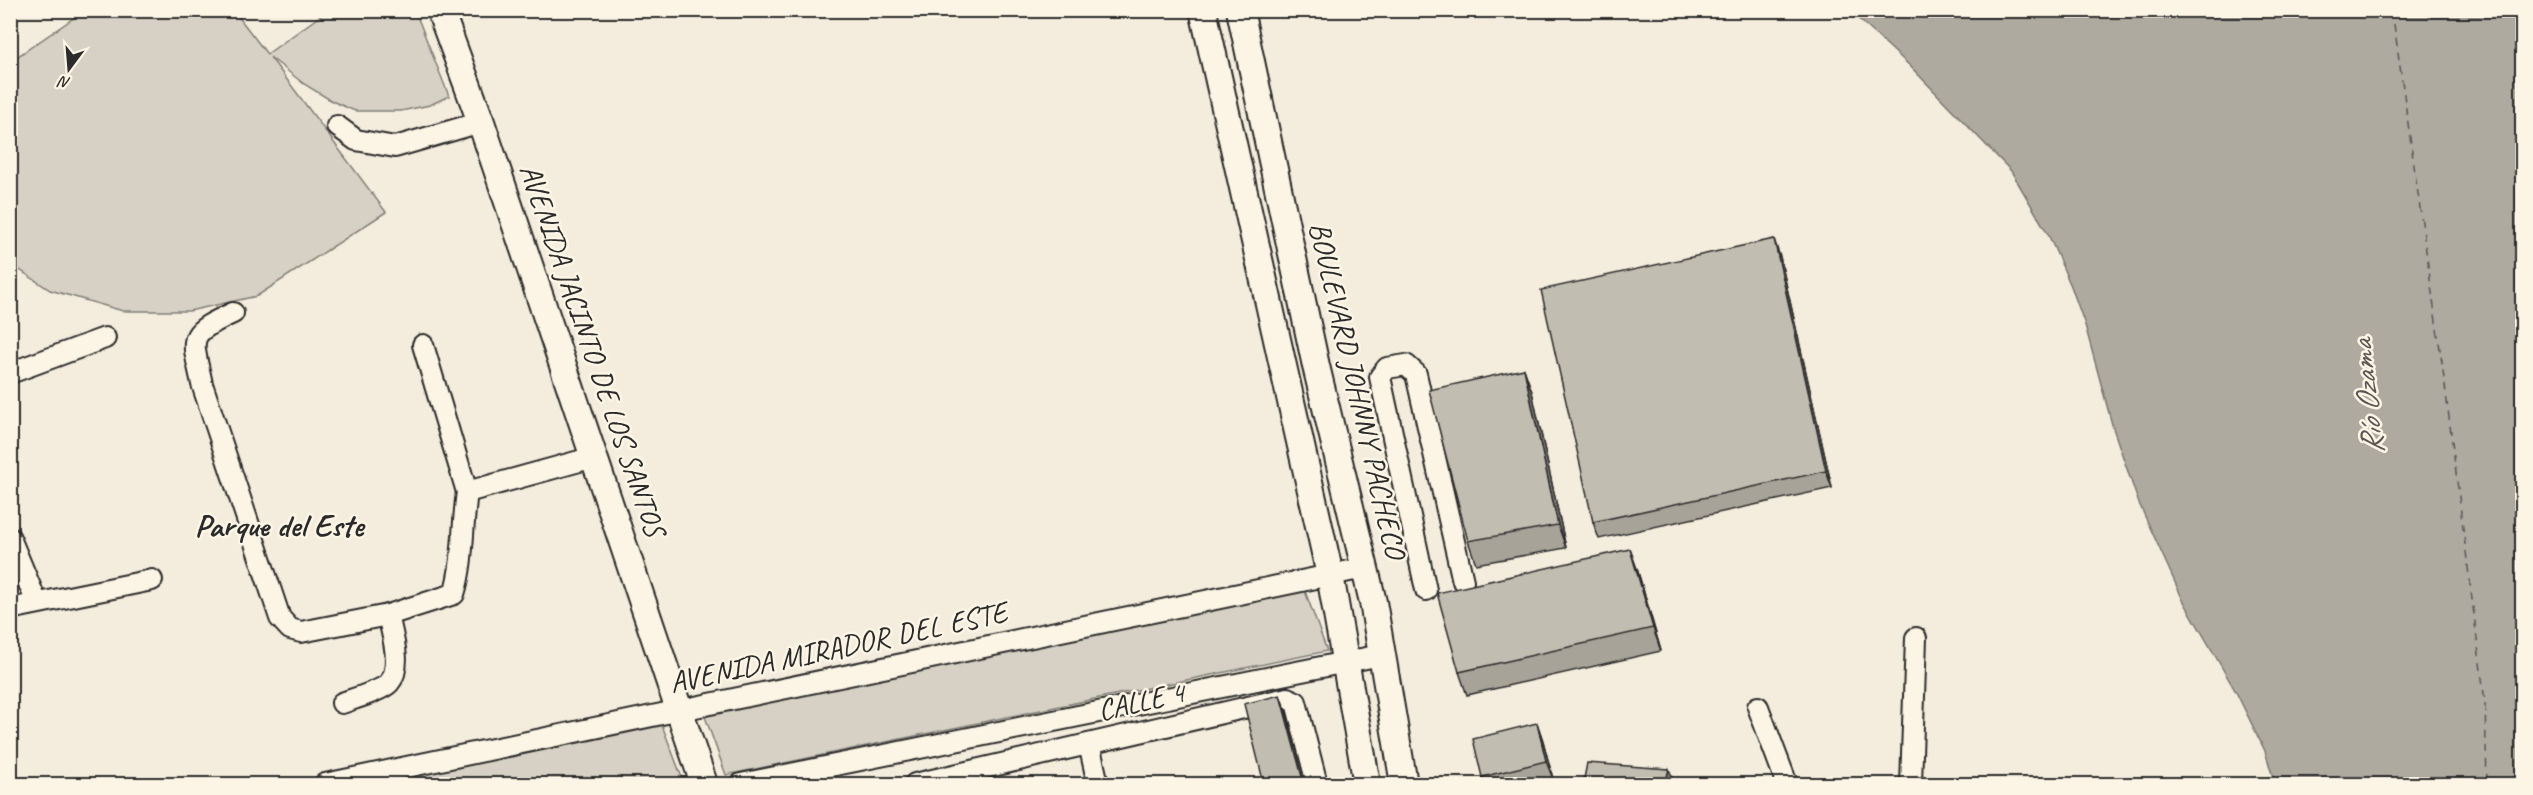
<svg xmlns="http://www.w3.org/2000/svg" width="2533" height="795" viewBox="0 0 2533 795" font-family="Caveat,sans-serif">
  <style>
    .green { fill: #d6d1c4; stroke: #807e78; stroke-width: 1.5 }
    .water { fill: #afaaa0; stroke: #7a7771; stroke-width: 1.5 }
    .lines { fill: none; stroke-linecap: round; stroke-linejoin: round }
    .ferry { stroke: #595754; stroke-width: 1.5; stroke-dasharray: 8 6; stroke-linecap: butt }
    .minor-casing { stroke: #2b2b2b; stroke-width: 24 }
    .major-casing { stroke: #2b2b2b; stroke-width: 30 }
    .minor { stroke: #fcf5e5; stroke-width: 20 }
    .major { stroke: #fcf5e5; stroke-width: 26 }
    .wall { fill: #a7a398; stroke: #2b2b2b; stroke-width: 1.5 }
    .shaded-wall { fill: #88847c; stroke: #2b2b2b; stroke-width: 1.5 }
    .building { fill: #c2bdb1; stroke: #2b2b2b; stroke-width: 1.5 }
    .labels { text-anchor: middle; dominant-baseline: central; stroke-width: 5; stroke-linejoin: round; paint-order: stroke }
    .street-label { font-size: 30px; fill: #2b2b2b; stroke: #fcf5e5 }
    .water-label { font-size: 32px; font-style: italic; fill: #595754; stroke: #fcf5e5 }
    .neighbourhood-label { font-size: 32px; font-weight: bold; fill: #2b2b2b; stroke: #fcf5e5 }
  </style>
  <rect width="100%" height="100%" fill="#f4edde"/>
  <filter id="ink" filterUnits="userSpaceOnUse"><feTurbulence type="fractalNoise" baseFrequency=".0167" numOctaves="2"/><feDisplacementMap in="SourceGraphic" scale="12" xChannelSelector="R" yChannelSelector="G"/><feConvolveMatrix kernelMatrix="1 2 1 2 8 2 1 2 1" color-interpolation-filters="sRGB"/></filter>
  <g filter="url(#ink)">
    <g class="green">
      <polygon points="84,11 234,11 267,54 327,11 415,11 449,96 430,105 401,111 355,111 332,101 304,84 270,57 386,212 257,296 189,311 123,311 50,290 11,264 11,61"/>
      <polygon points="1305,591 1327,651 726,775 703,711 963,656"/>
      <polygon points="660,720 684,783 362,784 497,759"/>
    </g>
    <polygon class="water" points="1850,11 2522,11 2522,784 2275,784 2265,751 2236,692 2183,600 2138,501 2113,428 2085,325 2071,286 2048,234 2011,171 1910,66"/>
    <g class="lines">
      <polyline class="ferry" points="2392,10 2444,378 2485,702 2487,784"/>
      <defs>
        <g id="minor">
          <polyline points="337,126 356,140 395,147 481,122"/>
          <path d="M 233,313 C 185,335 192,336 202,384 L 280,618 L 290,629 L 301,632 L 388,615"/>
          <polyline points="423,345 467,492"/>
          <polyline points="10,373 105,338"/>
          <polyline points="10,538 37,603"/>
          <polyline points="1426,590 1380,377 1387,368 1406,365 1416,374 1463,581"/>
          <polyline points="10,609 152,580"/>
          <path d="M 342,703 C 353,699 383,690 389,683 C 403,667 392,634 388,615 L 454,594 C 464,562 462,526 467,492 L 594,457"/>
          <polyline points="1758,707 1787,784"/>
          <polyline points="1089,744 1098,784"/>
          <polyline points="325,784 1364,568"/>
          <polyline points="741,784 1381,655"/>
          <polyline points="915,784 1287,698 1296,702 1317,784"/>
          <polyline points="1911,784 1916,638"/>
        </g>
        <g id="major">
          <polyline points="440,10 481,122 704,784"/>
          <polyline points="1203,10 1330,575 1367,784"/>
          <polyline points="1240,10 1316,366 1373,602 1404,784"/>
        </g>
      </defs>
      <use href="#minor" class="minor-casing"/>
      <use href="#major" class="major-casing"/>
      <use href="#minor" class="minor"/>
      <use href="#major" class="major"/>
    </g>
    <g class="wall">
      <polygon points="1780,257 1832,488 1599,539 1593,522"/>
      <polygon points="1524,369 1532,392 1566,548 1476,564 1468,541"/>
      <polygon points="1630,549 1638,572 1661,651 1467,695 1459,672"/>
      <polygon points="1537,723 1543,741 1553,779 1529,784 1485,784 1482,777"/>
    </g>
    <g class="shaded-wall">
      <polygon points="1774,239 1780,257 1832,488 1826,471"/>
      <polygon points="1524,369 1532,392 1566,548 1558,525"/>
      <polygon points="1630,549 1638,572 1661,651 1653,628"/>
      <polygon points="1280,695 1286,711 1306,784 1304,784"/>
      <polygon points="1537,723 1543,741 1553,779 1546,761"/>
      <polygon points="1669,769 1675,784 1665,784"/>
    </g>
    <g class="building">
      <polygon points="1774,239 1826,471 1593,522 1541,290"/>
      <polygon points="1524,369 1558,525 1468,541 1429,390"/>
      <polygon points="1630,549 1653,628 1459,672 1437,593"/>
      <polygon points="1280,695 1304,784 1264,784 1244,704"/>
      <polygon points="1537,723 1546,761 1482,777 1473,739"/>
      <polygon points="1587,763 1669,769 1665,784 1583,784"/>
    </g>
  </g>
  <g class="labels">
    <g class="street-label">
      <text transform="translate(593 350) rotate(71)">AVENIDA JACINTO DE LOS SANTOS</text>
      <text transform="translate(1358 390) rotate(77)">BOULEVARD JOHNNY PACHECO</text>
      <text transform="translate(838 647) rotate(-12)">AVENIDA MIRADOR DEL ESTE</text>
      <text transform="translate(1141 701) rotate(-13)">CALLE 4</text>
    </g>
    <g class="water-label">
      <text transform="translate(2367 397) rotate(-96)">Río Ozama</text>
    </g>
    <g class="neighbourhood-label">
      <text x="279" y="525">Parque del Este</text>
    </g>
  </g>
  <rect width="2533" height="795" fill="none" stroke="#fcf5e5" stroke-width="36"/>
  <rect x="18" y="18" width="2497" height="759" fill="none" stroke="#2b2b2b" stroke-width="2" filter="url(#ink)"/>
  <g transform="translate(69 69) rotate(196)" stroke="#fcf5e5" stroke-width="4.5" paint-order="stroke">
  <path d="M0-4.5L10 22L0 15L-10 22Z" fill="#2b2b2b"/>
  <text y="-9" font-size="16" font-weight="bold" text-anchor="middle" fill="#2b2b2b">N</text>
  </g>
</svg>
